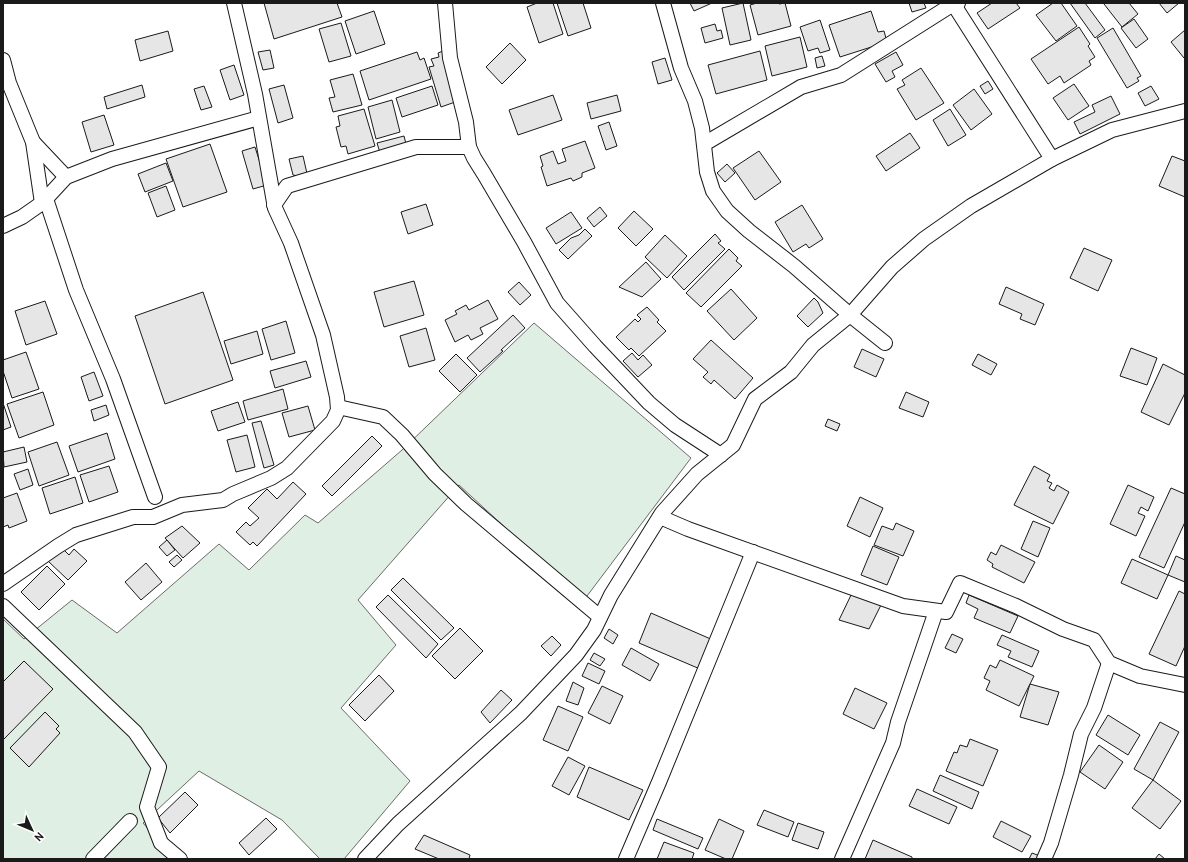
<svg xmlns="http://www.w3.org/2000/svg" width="1188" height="862" viewBox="0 0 1188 862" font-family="'PT Sans',sans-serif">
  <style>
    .green { fill: #e0efe3; stroke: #6a6a6a }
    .building { fill: #e6e6e6; stroke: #1a1a1a }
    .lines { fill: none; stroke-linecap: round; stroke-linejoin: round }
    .minor-casing { stroke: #1a1a1a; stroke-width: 16 }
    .minor { stroke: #fff; stroke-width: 14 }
  </style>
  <rect width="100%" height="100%" fill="#fff"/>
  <polygon class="green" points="534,323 691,458 584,600 459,485 358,600 396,645 341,708 410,781 344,859 320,859 282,820 199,771 143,823 175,859 3,859 3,619 24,639 72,600 117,633 219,544 249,570 305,515 318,523 402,450"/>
  <g class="building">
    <polygon points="264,3 337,3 342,17 274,39"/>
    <polygon points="537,3 553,3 563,34 539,43 527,7"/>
    <polygon points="557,3 583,3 591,28 568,36"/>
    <polygon points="690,3 712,3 694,11"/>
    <polygon points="743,3 751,40 730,45 722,8"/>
    <polygon points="757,3 779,3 779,4 785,3 791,26 758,35 750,5"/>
    <polygon points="909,3 924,3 926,8 912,12"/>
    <polygon points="992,3 1016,3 1020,8 988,29 977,13"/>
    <polygon points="1053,3 1061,3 1077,26 1056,41 1036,15"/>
    <polygon points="1070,3 1085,3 1105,30 1095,38"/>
    <polygon points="1105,3 1129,3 1138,14 1122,27 1104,4"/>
    <polygon points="1159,3 1179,3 1167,13"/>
    <polygon points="374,11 385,44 356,54 345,21"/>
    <polygon points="871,11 878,32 884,31 887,42 840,57 829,25"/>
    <polygon points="1134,19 1148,39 1136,48 1121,28"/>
    <polygon points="820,20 830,50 820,53 818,48 808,51 800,27"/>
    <polygon points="341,23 351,56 329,62 319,29"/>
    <polygon points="715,24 717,31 721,30 723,38 705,43 701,28"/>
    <polygon points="1079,27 1090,44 1088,46 1095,57 1089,61 1091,65 1064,83 1060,76 1048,84 1031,59"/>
    <polygon points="1113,28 1141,76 1137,78 1139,81 1127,88 1097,38"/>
    <polygon points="1185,30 1185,57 1184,58 1171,42"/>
    <polygon points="168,31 173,51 140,61 135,40"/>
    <polygon points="800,37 807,67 772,76 765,46"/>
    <polygon points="510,43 526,60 502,84 486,67"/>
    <polygon points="270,50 274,68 263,70 258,52"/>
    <polygon points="443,51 458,101 441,107 429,67 434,66 431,59 439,57 438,53"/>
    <polygon points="760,51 767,80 716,94 708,65"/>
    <polygon points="417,52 420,60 424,58 431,79 369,100 360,71"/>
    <polygon points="896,52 903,65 892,71 895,77 886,82 875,64"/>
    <polygon points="822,56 825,66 817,68 815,58"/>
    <polygon points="665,58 672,80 658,84 652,62"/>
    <polygon points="234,65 244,95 230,100 220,70"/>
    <polygon points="921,68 944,103 916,120 897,89 905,85 902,80"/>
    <polygon points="353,74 362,105 333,112 329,98 335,97 330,80"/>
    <polygon points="988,81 993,89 985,94 980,86"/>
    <polygon points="1074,84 1089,106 1068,120 1053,98"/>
    <polygon points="142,85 145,97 107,109 104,97"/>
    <polygon points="284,85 293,118 278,123 269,89"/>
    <polygon points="204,86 212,107 201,110 194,89"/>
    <polygon points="432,86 438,105 402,117 396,98"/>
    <polygon points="1151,86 1159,99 1145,106 1138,93"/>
    <polygon points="974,89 992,114 971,130 953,105"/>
    <polygon points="553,95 562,120 518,135 509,110"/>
    <polygon points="617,95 621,111 591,119 587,103"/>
    <polygon points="1111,96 1120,114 1080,134 1074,122 1095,112 1092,105"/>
    <polygon points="392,100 400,132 376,139 368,107"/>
    <polygon points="364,109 375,146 348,154 346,146 341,147 336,127 340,126 338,116"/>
    <polygon points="950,109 966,135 948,146 933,120"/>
    <polygon points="104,115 114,145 91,152 82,122"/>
    <polygon points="609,122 617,146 606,150 598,126"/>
    <polygon points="910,133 920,148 886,171 876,156"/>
    <polygon points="404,136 407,148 381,156 377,143"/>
    <polygon points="585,141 595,168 582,173 582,177 573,181 571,178 547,186 541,167 543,166 540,156 553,151 558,164 566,161 562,149"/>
    <polygon points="210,144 227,192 183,207 166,159"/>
    <polygon points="255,147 267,185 253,189 242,151"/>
    <polygon points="759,151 781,182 755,200 733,168"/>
    <polygon points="303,156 308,178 293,175 289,159"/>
    <polygon points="1172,156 1185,161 1185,197 1159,186"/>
    <polygon points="166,163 173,181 145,192 138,174"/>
    <polygon points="727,164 735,173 725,182 717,173"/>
    <polygon points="166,186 175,210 157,217 148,193"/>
    <polygon points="426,204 433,225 408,234 401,212"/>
    <polygon points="802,205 823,239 809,248 806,244 793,252 775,222"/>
    <polygon points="600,207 607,216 594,227 587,218"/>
    <polygon points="634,211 653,229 636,246 618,228"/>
    <polygon points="571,212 582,228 556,244 546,228"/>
    <polygon points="585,229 592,236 568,259 559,250 571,238 579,235"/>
    <polygon points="715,234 721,241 718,243 725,249 684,290 672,277"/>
    <polygon points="665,235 687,256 667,278 645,257"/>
    <polygon points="1084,248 1112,260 1098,291 1070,278"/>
    <polygon points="729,249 738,258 736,261 742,266 701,307 686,293"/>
    <polygon points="646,262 661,279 642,297 619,287"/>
    <polygon points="414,281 424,315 384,327 374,292"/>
    <polygon points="519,282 531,295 520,305 508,292"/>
    <polygon points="1006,287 1044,304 1035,325 1020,319 1022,314 999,304"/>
    <polygon points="731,289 757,318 734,340 707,311"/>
    <polygon points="203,292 233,380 165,404 135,316"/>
    <polygon points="814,298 818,302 823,313 808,327 797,316"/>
    <polygon points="488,300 498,319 480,328 483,334 471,340 468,335 455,342 445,320 457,314 455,311 466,305 469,310"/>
    <polygon points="45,301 57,334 26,345 15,311"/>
    <polygon points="647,307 659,320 657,322 666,331 639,356 631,348 629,350 616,337 635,319 638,322 641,319 637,315"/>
    <polygon points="513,315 525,328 501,350 503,351 480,372 467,358"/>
    <polygon points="286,321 295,353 271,360 262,329"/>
    <polygon points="426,328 435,360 409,367 400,336"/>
    <polygon points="257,331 263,354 231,364 224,341"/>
    <polygon points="711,340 753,378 735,399 714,380 711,384 703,377 708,372 693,359"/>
    <polygon points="1131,348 1157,358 1147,385 1120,376"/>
    <polygon points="862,349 884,359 876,377 854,367"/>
    <polygon points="26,352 39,389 12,398 3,371 3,360"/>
    <polygon points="632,353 638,360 643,355 652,365 638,377 623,361"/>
    <polygon points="456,354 477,375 460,392 439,371"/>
    <polygon points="978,354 997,364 991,375 972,365"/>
    <polygon points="306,361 311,377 275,388 270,371"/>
    <polygon points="1163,364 1185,375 1185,393 1169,425 1141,412"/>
    <polygon points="94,372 103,396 89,401 81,377"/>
    <polygon points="283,389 288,409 248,420 243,401"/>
    <polygon points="43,392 54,425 19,438 7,404"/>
    <polygon points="906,392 929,402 923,417 899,408"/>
    <polygon points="238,402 245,422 218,431 211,411"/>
    <polygon points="3,403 11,427 3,430"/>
    <polygon points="106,405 109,415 94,421 91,410"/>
    <polygon points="308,406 315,430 289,437 282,413"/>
    <polygon points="828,419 840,424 837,431 825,426"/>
    <polygon points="261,421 274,465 264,468 252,423"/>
    <polygon points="107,433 115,459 78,472 69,446"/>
    <polygon points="247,435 255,467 236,472 227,440"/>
    <polygon points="372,436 382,446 332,496 322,486"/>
    <polygon points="57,442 69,475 39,486 28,452"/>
    <polygon points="24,447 27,462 4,467 3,452"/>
    <polygon points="109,466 118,492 89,502 80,475"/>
    <polygon points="1034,466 1050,475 1047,481 1052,483 1049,488 1054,491 1057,485 1069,492 1053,524 1014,505"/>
    <polygon points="28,469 33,485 20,490 14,474"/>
    <polygon points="75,477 83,503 50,514 42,488"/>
    <polygon points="293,482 306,494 257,546 253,542 250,545 236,532 246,522 250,526 259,518 248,508 267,489 277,499"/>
    <polygon points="1128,485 1154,497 1148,511 1141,507 1138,513 1145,516 1136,536 1110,524"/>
    <polygon points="1171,488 1185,494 1185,522 1164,568 1139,557"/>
    <polygon points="17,493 27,521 9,528 8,525 3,527 3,498"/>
    <polygon points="860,497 883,508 870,537 847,526"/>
    <polygon points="1033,521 1050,528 1038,557 1021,549"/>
    <polygon points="896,523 914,531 903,556 874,545 882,526 893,530"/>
    <polygon points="182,526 200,543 183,558 165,538"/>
    <polygon points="167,540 175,550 167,556 159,547"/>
    <polygon points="1001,545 1035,562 1024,583 992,567 993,564 987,560 991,552 996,555"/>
    <polygon points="873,546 899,557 887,585 861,575"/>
    <polygon points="61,547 69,555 74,549 87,561 68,580 48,561"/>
    <polygon points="177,555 182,560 174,567 169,562"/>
    <polygon points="1176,556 1185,560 1185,582 1168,575"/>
    <polygon points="1132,559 1168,575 1157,599 1121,583"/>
    <polygon points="146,563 162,582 141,600 125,582"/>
    <polygon points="47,566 65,584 39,610 21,592"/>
    <polygon points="403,578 454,628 441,640 391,590"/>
    <polygon points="1179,591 1185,594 1185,646 1176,666 1149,654"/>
    <polygon points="852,593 881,605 869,629 839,620"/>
    <polygon points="388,595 438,644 426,658 376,607"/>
    <polygon points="969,595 1018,616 1010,633 974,618 978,609 966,603"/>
    <polygon points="651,613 713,640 700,669 639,643"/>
    <polygon points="460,628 483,651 455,679 432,656"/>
    <polygon points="609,629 618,635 613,644 604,638"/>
    <polygon points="952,634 963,639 956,653 945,648"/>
    <polygon points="1002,635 1039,651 1032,667 1008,657 1011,651 997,645"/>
    <polygon points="552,636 561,645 551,656 541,646"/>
    <polygon points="631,648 659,664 650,681 622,665"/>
    <polygon points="594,653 605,659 600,666 590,660"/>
    <polygon points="1000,660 1034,676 1019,706 986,690 990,681 984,678 990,665 996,668"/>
    <polygon points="24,661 53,689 3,740 3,682"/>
    <polygon points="588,663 605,671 599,684 582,676"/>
    <polygon points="379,675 394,691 365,721 349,705"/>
    <polygon points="573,682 584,688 578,705 566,701"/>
    <polygon points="1030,684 1059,692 1048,725 1020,717"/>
    <polygon points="602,686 623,696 610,724 588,713"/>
    <polygon points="855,688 887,703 874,729 843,714"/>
    <polygon points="501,690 512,700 490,723 481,712"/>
    <polygon points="558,706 583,717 568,751 543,740"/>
    <polygon points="45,712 59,726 56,729 60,733 29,767 10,748"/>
    <polygon points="1108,715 1140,735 1128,755 1096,735"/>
    <polygon points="1160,722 1179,732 1153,780 1134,769"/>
    <polygon points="970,739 998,750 983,786 946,771 954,752 957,753 960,745 967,747"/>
    <polygon points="1099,745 1123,762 1105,789 1080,772"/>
    <polygon points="568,757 585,766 569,795 552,786"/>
    <polygon points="589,767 643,790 629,820 577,797"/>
    <polygon points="940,775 979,792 972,809 933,791"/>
    <polygon points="1153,780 1181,801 1160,829 1132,808"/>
    <polygon points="917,789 957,807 949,824 909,806"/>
    <polygon points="185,792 198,805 170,833 158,818"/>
    <polygon points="764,810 794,822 788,837 757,825"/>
    <polygon points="266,818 277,829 249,855 239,843"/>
    <polygon points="657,819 703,838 698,849 653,830"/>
    <polygon points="719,819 744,831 732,859 726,859 705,850"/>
    <polygon points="1001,821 1031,836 1022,852 993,837"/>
    <polygon points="798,823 824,832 818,849 792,840"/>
    <polygon points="424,835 470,855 469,859 439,859 415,849"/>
    <polygon points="873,840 912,857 912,859 865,859"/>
    <polygon points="664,842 694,853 692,859 657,859"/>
    <polygon points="1032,853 1040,856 1039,859 1029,859"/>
    <polygon points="1159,854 1165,859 1155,859"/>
  </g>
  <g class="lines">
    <defs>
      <g id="minor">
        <polyline points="445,3 450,58 466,122 469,147 474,158 484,174 524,242 557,303 595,346 649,403 675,425 721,455"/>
        <polyline points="663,3 681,68 695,101 702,128 707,172 713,191 727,211 749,231 794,266 850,315 885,343"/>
        <polyline points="954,5 1052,159"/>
        <polyline points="3,60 9,83 33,142 42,203"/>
        <polyline points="33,142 66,177"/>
        <polyline points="704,144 801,87 841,75 950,6 958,3"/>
        <polyline points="46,199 76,290 113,379 155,497"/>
        <polyline points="274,205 287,186 416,147 469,147"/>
        <polyline points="3,226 22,217 42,203 66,177 112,159 259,118"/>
        <polyline points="338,407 383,417 402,435 435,474 466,504 600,617"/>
        <polyline points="660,517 688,529 903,606 946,612 960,583 1016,606 1063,629 1094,640 1109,663 1140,676 1185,685"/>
        <polyline points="3,584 58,546 76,535 133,517 153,517 182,505 223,500 233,494 271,478 287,468 333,421 338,410 337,397 323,335 291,243 275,208 255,94 234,3"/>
        <polyline points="3,606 135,732 159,767 147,807 161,843 180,859"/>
        <polyline points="93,859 130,821"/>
        <polyline points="365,859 398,824 521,713 576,655 594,630 611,595 662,513 697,474 733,445 755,399 791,372 813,345 850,315 892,267 924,239 971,206 1052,159 1112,130 1185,111"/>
        <polyline points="626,859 659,782 753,552"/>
        <polyline points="842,859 893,743 898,722 936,611"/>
        <polyline points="1044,859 1051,843 1071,775 1081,734 1094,708 1109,663"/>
      </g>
    </defs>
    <use href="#minor" class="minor-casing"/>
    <use href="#minor" class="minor"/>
  </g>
  <rect width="1188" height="862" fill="none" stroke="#1a1a1a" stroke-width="8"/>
  <g transform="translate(32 830) rotate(134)" stroke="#ffffff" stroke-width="3" paint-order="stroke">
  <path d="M0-3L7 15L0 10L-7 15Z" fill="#1a1a1a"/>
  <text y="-6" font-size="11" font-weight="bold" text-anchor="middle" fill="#1a1a1a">N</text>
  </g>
</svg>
